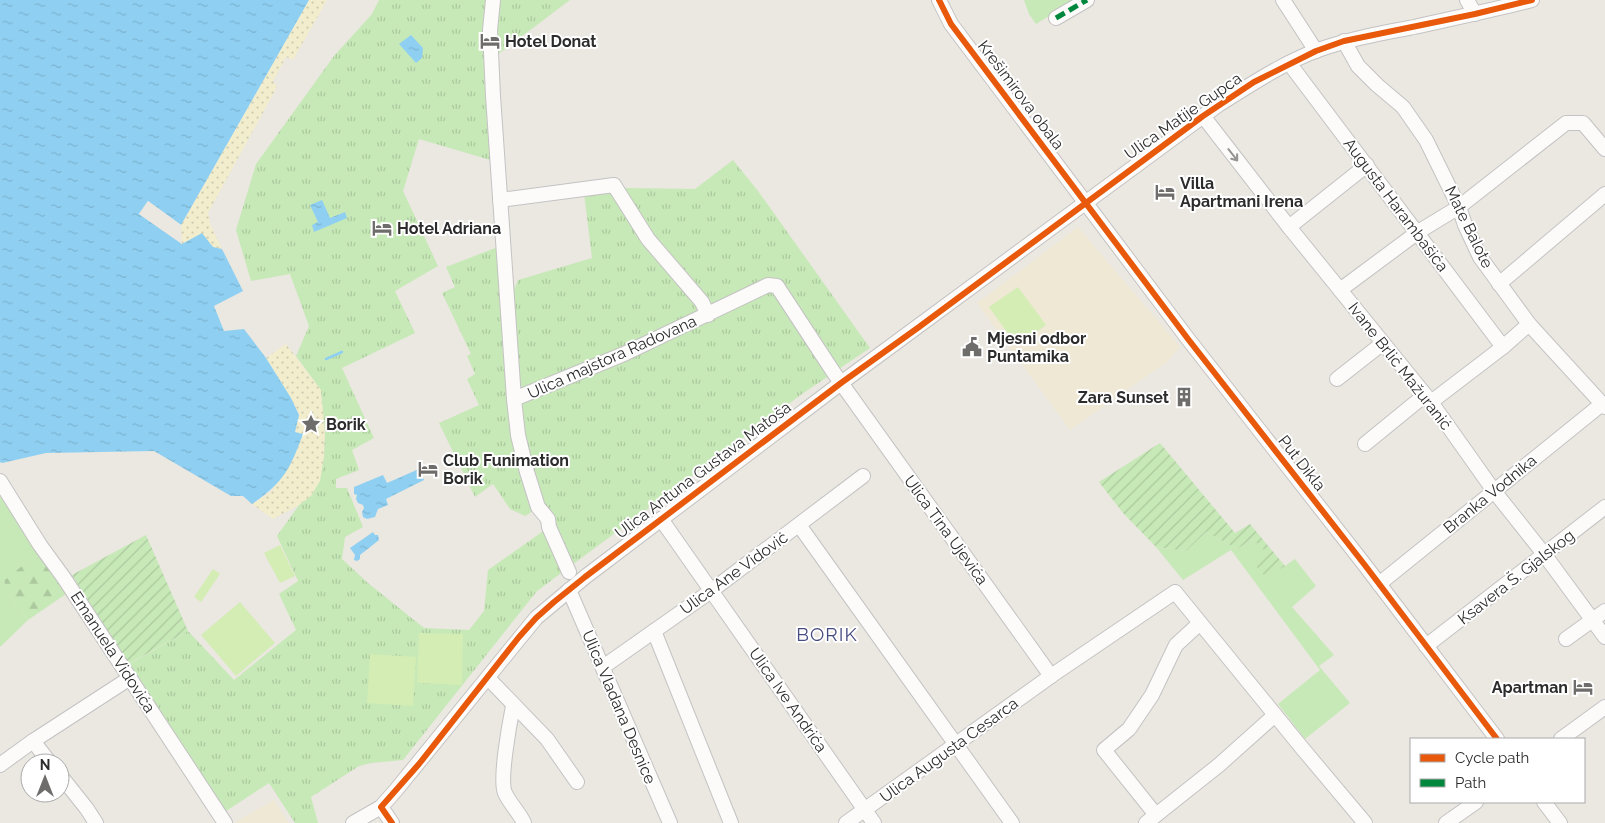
<svg xmlns="http://www.w3.org/2000/svg" width="1605" height="823" viewBox="0 0 1605 823" font-family="Raleway,sans-serif">
  <style>
    .education { fill: #eee8d5 }
    .grass { fill: #c7e9b7 }
    .forest { fill: url(#forest-firs) }
    .sand { fill: url(#sand-dots) }
    .park { fill: url(#park-tufts) }
    .garden { fill: url(#garden-furrows) }
    .pitch { fill: #d3edb4 }
    .water { fill: url(#water-ripples) }
    .pier { fill: #ebe7e1 }
    .lines { fill: none; stroke-linecap: round; stroke-linejoin: round }
    .stream { stroke: #8fd0f2; stroke-width: 2.5 }
    .minor-casing { stroke: #c4c3c3; stroke-width: 16 }
    .minor { stroke: #fcfbfa; stroke-width: 14 }
    .quiet { stroke: #00873e; stroke-width: 5; stroke-dasharray: 10 5; stroke-linecap: butt }
    .cycleway-casing { stroke: #fff; stroke-width: 9 }
    .cycleway { stroke: #e8590c; stroke-width: 6 }
    .oneway { stroke: #949493 }
    .labels { text-anchor: middle; dominant-baseline: central; stroke-width: 4; stroke-linejoin: round; paint-order: stroke }
    .poi-label { font-size: 16px; font-weight: bold; fill: #2c2c2c; stroke: #fff; text-anchor: start }
    .street-label { font-size: 16px; fill: #2c2c2c; stroke: #fff }
    .quarter-label { font-size: 19px; letter-spacing: 1px; fill: #474d81; stroke: #fff }
  </style>
  <defs>
    <pattern id="forest-firs" width="22" height="20" patternUnits="userSpaceOnUse" patternTransform="scale(1.25)"><rect width="22" height="20" fill="#c7e9b7"/><path d="M5 1l3.5 6h-7zM16 11l3.5 6h-7z" fill="#abc89e"/></pattern>
    <pattern id="sand-dots" width="8" height="8" patternUnits="userSpaceOnUse" patternTransform="scale(1.25)"><rect width="8" height="8" fill="#f1edcd"/><path d="M2 2h.1M6 6h.1" fill="none" stroke="#cfcbb0" stroke-width="1.8" stroke-linecap="round"/></pattern>
    <pattern id="park-tufts" width="24" height="20" patternUnits="userSpaceOnUse" patternTransform="scale(1.25)"><rect width="24" height="20" fill="#c7e9b7"/><path d="M3 7l-1-3M5 7V3M7 7l1-3M15 17l-1-3M17 17v-4M19 17l1-3" fill="none" stroke="#abc89e"/></pattern>
    <pattern id="garden-furrows" width="10" height="10" patternUnits="userSpaceOnUse" patternTransform="scale(1.25)"><rect width="10" height="10" fill="#c7e9b7"/><path d="M-1 1l2-2M0 10L10 0M9 11l2-2" fill="none" stroke="#abc89e"/></pattern>
    <pattern id="water-ripples" width="26" height="14" patternUnits="userSpaceOnUse" patternTransform="scale(1.25)"><rect width="26" height="14" fill="#8fd0f2"/><path d="M2 4q2-2 4 0t4 0M15 11q2-2 4 0t4 0" fill="none" stroke="#7cb3d0"/></pattern>
  </defs>
  <rect width="100%" height="100%" fill="#ebe7e1"/>
  <g class="education">
    <polygon points="1078,227 1180,347 1167,362 1070,430 977,303"/>
    <polygon points="274,800 289,823 234,823"/>
  </g>
  <g class="grass">
    <polygon points="1024,0 1075,0 1036,24 1029,14"/>
    <polygon points="0,496 40,557 22,566 4,589 28,620 0,647"/>
    <polygon points="1206,532 1237,549 1253,539 1269,554 1285,566 1295,559 1316,586 1292,607 1334,655 1319,666 1350,703 1305,739 1278,704 1320,670 1231,550 1183,580 1156,547 1186,551"/>
  </g>
  <polygon class="forest" points="40,557 66,594 28,620 4,589 5,580 22,566"/>
  <g class="sand">
    <polygon points="309,0 327,0 293,60 286,57 273,81 277,87 208,213 211,226 222,249 182,244 181,225"/>
    <polygon points="286,344 321,390 325,433 324,457 320,481 311,496 299,505 273,519 252,504 272,491 302,434 295,433 299,415 291,398 266,358"/>
  </g>
  <polygon class="park" points="379,0 570,0 497,55 494,161 419,139 403,191 438,266 395,291 415,333 342,368 374,438 352,450 359,470 336,479 336,488 347,488 363,527 345,537 342,559 368,583 424,628 469,630 484,611 488,570 549,527 538,508 525,516 510,509 493,484 475,497 439,423 479,405 467,379 475,374 467,356 471,354 442,293 455,287 446,267 503,245 515,288 518,280 592,258 584,193 627,188 695,189 733,160 758,191 870,348 802,394 537,591 403,760 371,763 359,766 311,797 318,823 295,823 269,783 220,815 129,664 188,631 234,680 296,630 279,594 298,581 277,536 299,505 311,496 320,481 324,457 325,433 321,390 296,356 309,326 290,274 251,281 236,230 256,164 334,56 372,14"/>
  <g class="garden">
    <polygon points="1160,443 1235,533 1250,524 1285,566 1266,577 1256,566 1268,554 1253,539 1237,549 1206,532 1186,551 1156,547 1123,513 1099,482"/>
    <polygon points="146,535 188,631 128,664 72,575"/>
  </g>
  <g class="pitch">
    <polygon points="1018,287 1046,325 1017,346 989,307"/>
    <polygon points="280,545 295,576 280,583 264,553"/>
    <polygon points="213,569 220,574 201,602 194,597"/>
    <polygon points="240,602 275,643 236,676 201,635"/>
    <polygon points="419,633 463,634 462,685 417,683"/>
    <polygon points="370,654 416,657 413,706 367,703"/>
  </g>
  <g class="water">
    <path d="M 0,0 L 309,0 L 181,225 L 148,201 L 139,214 L 182,244 L 202,233 L 213,247 L 222,249 L 243,291 L 214,306 L 224,331 L 244,329 L 266,358 L 291,398 L 299,415 L 295,432 L 303,434 C 290,469 284,482 252,504 L 243,496 L 231,496 L 154,451 L 46,453 L 2,463 L 0,462 Z"/>
    <polygon points="411,35 423,48 422,58 416,63 399,44"/>
    <polygon points="322,200 330,218 345,212 347,218 314,232 312,225 318,222 310,205"/>
    <polygon points="419,469 424,480 386,499 388,505 378,509 375,517 367,519 363,517 362,512 364,508 363,505 358,503 356,499 357,495 354,494 354,487 383,475 387,483"/>
    <polygon points="373,532 375,535 378,535 379,540 360,555 360,559 357,561 354,560 355,555 350,548"/>
  </g>
  <polygon class="pier" points="148,201 181,225 181,227 149,205 142,213 182,241 182,244 139,214"/>
  <g class="lines">
    <polyline class="stream" points="326,359 342,352"/>
    <defs>
      <g id="minor">
        <polyline points="493,0 490,30 493,96 514,399 518,435 527,472 538,507 548,519 549,527 569,572"/>
        <polyline points="939,0 951,24 1188,339 1364,564 1497,739"/>
        <polyline points="1283,0 1316,51"/>
        <polyline points="1467,0 1475,14"/>
        <polyline points="1056,18 1087,0"/>
        <polyline points="1344,41 1358,66 1377,85 1403,107 1426,140 1459,207 1465,225 1480,257 1529,324 1605,407"/>
        <polyline points="1289,63 1503,347"/>
        <polyline points="1203,116 1289,227 1431,402 1494,491 1544,554 1605,637"/>
        <polyline points="500,200 614,185 648,239 702,302 708,315"/>
        <polyline points="1289,227 1367,165"/>
        <polyline points="1499,284 1605,194"/>
        <polyline points="1340,290 1418,232 1459,207 1566,123 1583,123 1605,149"/>
        <polyline points="1337,379 1383,343"/>
        <polyline points="514,399 624,354 768,285 777,286 834,373 1051,676"/>
        <polyline points="1431,402 1503,347 1529,324"/>
        <polyline points="1365,444 1425,395"/>
        <polyline points="0,481 40,545 64,578 225,823"/>
        <polyline points="661,519 874,823"/>
        <polyline points="799,525 1012,823"/>
        <polyline points="1379,584 1602,404"/>
        <polyline points="569,590 670,823"/>
        <polyline points="654,631 731,823"/>
        <polyline points="1566,639 1605,611"/>
        <polyline points="1426,646 1605,507"/>
        <polyline points="603,667 711,591 863,476"/>
        <polyline points="488,678 547,739 577,782"/>
        <path d="M 513,706 C 510,721 499,780 505,793 C 510,804 519,812 524,823"/>
        <polyline points="1561,739 1605,707"/>
        <polyline points="33,741 50,763"/>
        <polyline points="0,765 33,741 130,678"/>
        <polyline points="60,775 87,809 96,823"/>
        <polyline points="1544,802 1560,823"/>
        <polyline points="381,807 392,823"/>
        <polyline points="1156,815 1104,750 1129,729 1152,695 1176,645 1200,623"/>
        <path d="M 353,823 L 381,807 L 396,790 L 536,618 L 585,577 L 841,383 L 1218,105 C 1250,85 1283,63 1318,50 C 1349,39 1382,33 1414,27 C 1454,18 1493,10 1532,0"/>
        <polyline points="846,823 1051,676 1175,592 1302,748 1365,823"/>
        <polyline points="1146,823 1219,765 1275,715"/>
        <polyline points="1446,823 1476,802"/>
      </g>
    </defs>
    <use href="#minor" class="minor-casing"/>
    <use href="#minor" class="minor"/>
    <polyline class="quiet" points="1056,18 1087,0"/>
    <defs>
      <g id="cycleway">
        <polyline points="939,0 951,24 1188,339 1364,564 1497,739"/>
        <polyline points="392,823 381,807 419,764 519,637 536,618 554,602 585,577 841,383 919,327 1203,116 1254,82 1316,51 1344,41 1475,14 1532,0"/>
      </g>
    </defs>
    <use href="#cycleway" class="cycleway-casing"/>
    <use href="#cycleway" class="cycleway"/>
  </g>
  <defs><path id="oneway-shaft" d="M-6 0H5M1.5-3L5.5 0L1.5 3" fill="none" stroke-width="1.6" stroke-linecap="round" stroke-linejoin="round" transform="scale(1.25)"/></defs>
  <use class="oneway" href="#oneway-shaft" transform="translate(1233 155) rotate(52)"/>
  <defs>
    <symbol id="hotel-bare" viewBox="-9 -9 18 18"><path d="M-6-4.5h1.5V1H6V5H4.5V3h-9V5H-6ZM-4 0a1.8 1.8 0 1 1 3.6 0ZM.5 0V-2.5h3Q6-2.5 6 0Z" fill="#6f6d6b" stroke="#fff" stroke-width="2.5" paint-order="stroke"/></symbol>
    <symbol id="civic-bare" viewBox="-9 -9 18 18"><path d="M-.6-6.5H3V-4.5H.6V-3L4-1V1h2V6H-6V1h2V-1L-.6-3ZM-1.2 2.5V6h2.4V2.5Z" fill="#6f6d6b" stroke="#fff" stroke-width="2.5" paint-order="stroke"/></symbol>
    <symbol id="building-bare" viewBox="-9 -9 18 18"><path d="M-4-6H4V6H1V3H-1V6H-4ZM-2.5-4.3h1.7v1.8h-1.7ZM.8-4.3h1.7v1.8H.8ZM-2.5-1h1.7V.8h-1.7ZM.8-1h1.7V.8H.8Z" fill="#6f6d6b" stroke="#fff" stroke-width="2.5" paint-order="stroke"/></symbol>
    <symbol id="sight-bare" viewBox="-9 -9 18 18"><path d="M0-6L1.8-2.2L6-1.7L2.9 1.2L3.7 5.4L0 3.3L-3.7 5.4L-2.9 1.2L-6-1.7L-1.8-2.2Z" fill="#6f6d6b" stroke="#fff" stroke-width="2.5" paint-order="stroke"/></symbol>
  </defs>
  <g fill-rule="evenodd">
    <use href="#hotel-bare" x="476" y="27" width="28" height="28"/>
    <use href="#hotel-bare" x="1151" y="178" width="28" height="28"/>
    <use href="#hotel-bare" x="368" y="214" width="28" height="28"/>
    <use href="#civic-bare" x="958" y="333" width="28" height="28"/>
    <use href="#building-bare" x="1170" y="383" width="28" height="28"/>
    <use href="#sight-bare" x="297" y="410" width="28" height="28"/>
    <use href="#hotel-bare" x="414" y="455" width="28" height="28"/>
    <use href="#hotel-bare" x="1569" y="673" width="28" height="28"/>
  </g>
  <g class="labels">
    <g class="poi-label">
      <text x="505" y="41">Hotel Donat</text>
      <text x="1180" y="183">Villa<tspan x="1180" dy="18">Apartmani Irena</tspan></text>
      <text x="397" y="228">Hotel Adriana</text>
      <text x="987" y="338">Mjesni odbor<tspan x="987" dy="18">Puntamika</tspan></text>
      <text x="1169" y="397" text-anchor="end">Zara Sunset</text>
      <text x="326" y="424">Borik</text>
      <text x="443" y="460">Club Funimation<tspan x="443" dy="18">Borik</tspan></text>
      <text x="1568" y="687" text-anchor="end">Apartman</text>
    </g>
    <g class="street-label">
      <text transform="translate(1021 95) rotate(53)">Krešimirova obala</text>
      <text transform="translate(1183 116) rotate(-35)">Ulica Matije Gupca</text>
      <text transform="translate(1396 205) rotate(53)">Augusta Harambašića</text>
      <text transform="translate(1469 227) rotate(64)">Mate Balote</text>
      <text transform="translate(612 357) rotate(-24)">Ulica majstora Radovana</text>
      <text transform="translate(1400 366) rotate(52)">Ivane Brlić Mažuranić</text>
      <text transform="translate(1302 463) rotate(52)">Put Dikla</text>
      <text transform="translate(703 470) rotate(-37)">Ulica Antuna Gustava Matoša</text>
      <text transform="translate(1490 494) rotate(-39)">Branka Vodnika</text>
      <text transform="translate(946 530) rotate(54)">Ulica Tina Ujevića</text>
      <text transform="translate(734 573) rotate(-36)">Ulica Ane Vidović</text>
      <text transform="translate(1516 577) rotate(-38)">Ksavera Š. Gjalskog</text>
      <text transform="translate(113 652) rotate(57)">Emanuela Vidovića</text>
      <text transform="translate(788 700) rotate(55)">Ulica Ive Andrića</text>
      <text transform="translate(619 707) rotate(67)">Ulica Vladana Desnice</text>
      <text transform="translate(949 750) rotate(-36)">Ulica Augusta Cesarca</text>
    </g>
    <g class="quarter-label">
      <text x="827" y="634">BORIK</text>
    </g>
  </g>
  <rect x="1410" y="738" width="175" height="65" fill="#ffffff" stroke="#ababab"/>
  <rect x="1420" y="754" width="25" height="8" fill="#e8590c" stroke="#ababab"/>
  <text x="1455" y="763" font-size="15" fill="#2c2c2c">Cycle path</text>
  <rect x="1420" y="779" width="25" height="8" fill="#00873e" stroke="#ababab"/>
  <text x="1455" y="788" font-size="15" fill="#2c2c2c">Path</text>
  <g transform="translate(45 778)"><circle r="24" fill="#ffffff" stroke="#ababab"/>
  <path d="M0-4L9 19L0 12L-9 19Z" fill="#6f6d6b"/>
  <text y="-8" font-size="14" font-weight="bold" text-anchor="middle" fill="#2c2c2c">N</text>
  </g>
</svg>
